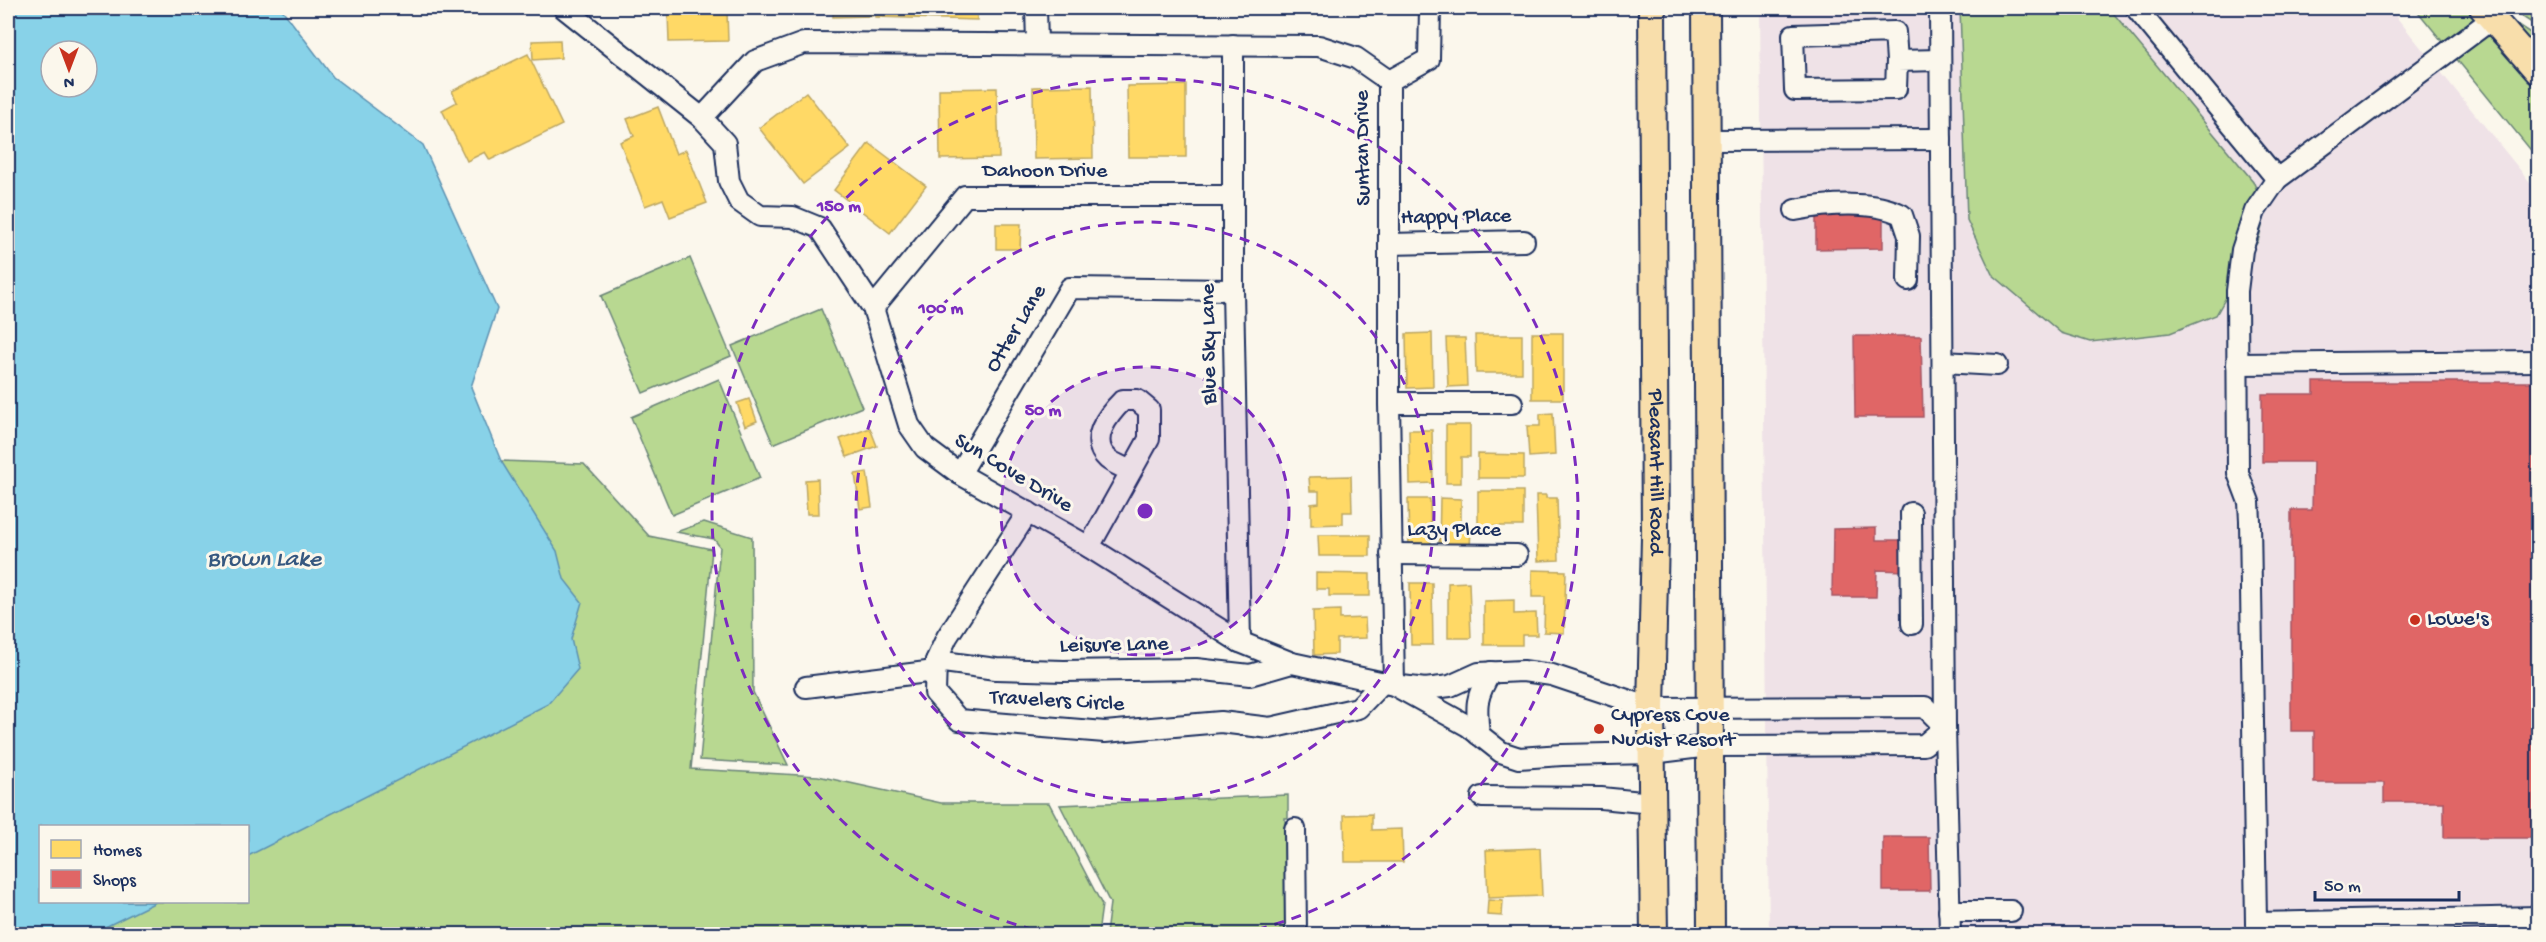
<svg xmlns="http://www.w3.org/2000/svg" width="2546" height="942" viewBox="0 0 2546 942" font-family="'Gochi Hand',sans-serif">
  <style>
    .built { fill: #efe2e7 }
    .green { fill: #b8d891; stroke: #6a8478; stroke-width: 1.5 }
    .water { fill: #88d2e8; stroke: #5c91b1; stroke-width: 1.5; fill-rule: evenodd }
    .homes { fill: #ffd966; stroke: #bba664; stroke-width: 1.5 }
    .shops { fill: #e06666; stroke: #a55664; stroke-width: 1.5 }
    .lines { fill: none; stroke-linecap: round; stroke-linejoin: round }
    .minor-casing { stroke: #1b2f5e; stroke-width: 24 }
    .major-casing { stroke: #1b2f5e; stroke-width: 30 }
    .minor { stroke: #fbf7ec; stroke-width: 20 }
    .major { stroke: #f8deab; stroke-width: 26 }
    .ring { fill: none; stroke: #7b2cbf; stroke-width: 3; stroke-dasharray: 10 8 }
    .poi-dot { fill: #c8321e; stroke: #fbf7ec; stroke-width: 2 }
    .labels { text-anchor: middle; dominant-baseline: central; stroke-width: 6; stroke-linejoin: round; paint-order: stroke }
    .street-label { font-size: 22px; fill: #1b2f5e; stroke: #fbf7ec }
    .poi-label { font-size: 22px; fill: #1b2f5e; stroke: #fbf7ec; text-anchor: start }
    .water-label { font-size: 24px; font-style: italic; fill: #365880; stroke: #fbf7ec }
    .centre { fill: #7b2cbf; stroke: #fbf7ec; stroke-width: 3 }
    .ring-label { font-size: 18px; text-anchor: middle; font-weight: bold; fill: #7b2cbf; stroke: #fbf7ec; stroke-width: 6; stroke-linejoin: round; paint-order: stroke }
  </style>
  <rect width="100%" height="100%" fill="#fbf7ec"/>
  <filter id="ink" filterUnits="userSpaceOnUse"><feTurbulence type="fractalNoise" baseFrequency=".0167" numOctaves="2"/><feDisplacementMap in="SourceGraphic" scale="12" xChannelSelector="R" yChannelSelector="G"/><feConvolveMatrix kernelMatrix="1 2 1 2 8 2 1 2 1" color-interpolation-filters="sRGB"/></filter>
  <g filter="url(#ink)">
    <polygon class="built" points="1760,8 1960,8 1967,220 2266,213 2253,181 2109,8 2389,8 2538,192 2538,934 1769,934"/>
    <g class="green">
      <polygon points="1960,8 2109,8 2253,181 2266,212 2258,241 2216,315 2170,333 2090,342 2061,333 1992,274 1967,220"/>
      <polygon points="2415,8 2492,8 2538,38 2538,159"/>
      <polygon points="2509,8 2538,8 2538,27"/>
      <polygon points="690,258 731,356 643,393 601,296"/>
      <polygon points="821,309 862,407 773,444 732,346"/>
      <polygon points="719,379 760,478 672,515 631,417"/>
      <polygon points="501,461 584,464 649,536 712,549 691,769 818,776 941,803 1049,803 1102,905 1098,934 8,934 40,826 40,902 248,902 248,826"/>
      <polygon points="704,522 752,537 753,692 788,765 700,760 720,547 714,539 676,532"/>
      <polygon points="1288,795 1288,818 1285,818 1286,934 1106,934 1110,903 1060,805"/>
    </g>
    <path class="water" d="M 8,8 L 281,8 L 333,77 L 423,145 L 497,309 L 471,387 L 501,461 L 557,551 L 564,579 L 582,602 L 571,639 L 578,669 L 548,704 L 248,856 L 248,826 L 40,826 L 40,902 L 156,902 L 91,934 L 8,934 ZM 51,51 L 87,51 L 87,87 L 51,87 Z"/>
    <g class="homes">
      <polygon points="833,8 872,8 872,16 833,17"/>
      <polygon points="875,8 977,8 977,20 875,17"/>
      <polygon points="727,12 728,41 669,42 668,13"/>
      <polygon points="560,40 561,58 533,60 532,41"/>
      <polygon points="528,54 562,125 490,160 485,152 467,161 442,110 457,102 452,91"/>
      <polygon points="1186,85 1186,157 1128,157 1127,86"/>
      <polygon points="1092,86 1093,158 1034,159 1033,87"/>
      <polygon points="997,88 999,158 940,159 939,89"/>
      <polygon points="806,92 850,148 803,184 759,128"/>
      <polygon points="658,107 676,154 686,150 707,203 670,217 663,199 645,206 620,142 634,136 627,119"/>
      <polygon points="869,143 926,186 890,233 834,190"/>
      <polygon points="996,224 1021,224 1020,249 996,249"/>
      <polygon points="1432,333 1433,387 1407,388 1406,334"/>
      <rect x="1532" y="333" width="31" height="66"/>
      <polygon points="1475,335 1522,335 1522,373 1476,373"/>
      <polygon points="1446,338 1465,338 1467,386 1448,387"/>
      <polygon points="749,399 757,421 745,426 737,403"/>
      <polygon points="1553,413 1555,455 1529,457 1527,426 1540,426 1540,414"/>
      <polygon points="1446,425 1470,425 1470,457 1461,457 1461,483 1446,483"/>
      <polygon points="870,428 877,446 847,457 840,439"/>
      <polygon points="1409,430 1432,430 1433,483 1410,484"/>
      <polygon points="1478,454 1524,455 1524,478 1478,478"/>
      <polygon points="867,472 872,507 860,509 855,474"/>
      <polygon points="1351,476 1352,512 1343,512 1343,524 1311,525 1311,504 1319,503 1319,491 1310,491 1309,477"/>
      <polygon points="818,479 819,514 807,514 805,480"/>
      <rect x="1478" y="491" width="45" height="35"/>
      <polygon points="1536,495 1546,495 1546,498 1557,498 1559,560 1538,561"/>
      <polygon points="1440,498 1461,499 1461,526 1471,526 1470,550 1439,550"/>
      <polygon points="1408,499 1430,499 1431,549 1409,550"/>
      <polygon points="1318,535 1370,535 1370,556 1319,556"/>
      <polygon points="1532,570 1566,571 1564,633 1544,632 1545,597 1532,597"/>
      <polygon points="1316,573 1370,574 1370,596 1329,596 1329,589 1316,589"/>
      <polygon points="1469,582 1471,638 1448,638 1448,583"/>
      <polygon points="1410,583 1432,583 1433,645 1411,645"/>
      <polygon points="1514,600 1514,614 1536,613 1537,635 1522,635 1522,645 1484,645 1484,601"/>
      <polygon points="1340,610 1340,619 1365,618 1366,638 1337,639 1337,654 1314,655 1313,611"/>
      <polygon points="1372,814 1372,830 1402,829 1403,862 1345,862 1344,815"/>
      <polygon points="1540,848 1542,896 1488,898 1486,850"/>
      <polygon points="1488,900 1503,901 1502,916 1487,915"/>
    </g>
    <g class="shops">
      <polygon points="1816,213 1883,213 1883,248 1816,249"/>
      <polygon points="1854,336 1921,336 1923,417 1855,417"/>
      <polygon points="2314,382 2538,382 2537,838 2444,838 2444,802 2384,802 2384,783 2314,783 2314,731 2291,731 2291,510 2312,510 2313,462 2262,462 2262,394 2314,394"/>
      <polygon points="1876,528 1876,540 1905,540 1905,571 1877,570 1876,597 1832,597 1833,529"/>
      <polygon points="1883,837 1929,837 1930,891 1883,891"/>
    </g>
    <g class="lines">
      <defs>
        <g id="minor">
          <polyline points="564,8 702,118 725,143 729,181 739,201 760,216 793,217 820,228 873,308 909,425 925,448 960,474 1089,547 1240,642 1292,663 1394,685 1425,689 1450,686 1479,673 1523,671 1552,675 1651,708 1925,707 1945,727 1924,745 1709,746 1652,753 1562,755 1519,758 1501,752 1468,726 1394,685"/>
          <polyline points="1036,8 1037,43"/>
          <polyline points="1940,8 1945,727 1950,934"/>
          <polyline points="2136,8 2277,179"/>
          <polyline points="2492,19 2277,179 2255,211 2242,250 2237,291 2238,473 2249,502 2250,521 2256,923 2538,917"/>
          <polyline points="1233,45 1233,290 1240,642"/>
          <polyline points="1897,61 1895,32 1793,35 1795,90 1896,89 1897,61 1940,60"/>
          <polyline points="1389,81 1389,403 1394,685"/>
          <polyline points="1389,81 1429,59 1430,8"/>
          <polyline points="702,118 755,61 804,43 1319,46 1356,58 1389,81"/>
          <polyline points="1706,140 1941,139"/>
          <path d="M 1795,210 C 1826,204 1875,200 1902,215 L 1909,236 L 1908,280"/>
          <polyline points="1389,244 1524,241"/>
          <polyline points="873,308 965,196 1232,196"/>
          <polyline points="1943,362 1997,365"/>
          <polyline points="2237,364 2538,361"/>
          <polyline points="1389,403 1512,403"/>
          <polyline points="960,474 1070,288 1233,290"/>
          <polyline points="1028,512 947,637 936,661 935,693 959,720 1105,732 1221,722 1270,728 1358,708 1383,682"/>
          <polyline points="1911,513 1912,624"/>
          <path d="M 1089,547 L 1149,439 L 1149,410 L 1137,400 L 1123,400 C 1109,414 1087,440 1108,459 C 1114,464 1123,467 1130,471"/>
          <polyline points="1391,554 1517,555"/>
          <polyline points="936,661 996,669 1064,671 1196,669 1250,675 1292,663"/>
          <polyline points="806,687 935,671"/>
          <path d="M 1479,735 C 1476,706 1475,697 1491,672"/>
          <polyline points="1482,797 1601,798 1652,803"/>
          <polyline points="1295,829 1296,934"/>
          <polyline points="1949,911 2011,911"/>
        </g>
        <g id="major">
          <path id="s1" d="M 1652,8 L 1655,537 L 1651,708 L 1654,934"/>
          <polyline points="1706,8 1711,934"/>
          <polyline points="2483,8 2538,71"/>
        </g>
      </defs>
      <use href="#minor" class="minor-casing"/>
      <use href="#major" class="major-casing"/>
      <use href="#minor" class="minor"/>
      <use href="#major" class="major"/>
    </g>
  </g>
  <circle cx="1145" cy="511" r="144" fill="#7b2cbf" fill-opacity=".12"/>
  <g class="ring">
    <circle cx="1145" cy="511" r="144"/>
    <circle cx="1145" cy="511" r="289"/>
    <path d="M1051 934A433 433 0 1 1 1239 934"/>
  </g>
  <g class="poi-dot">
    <circle cx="2415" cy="620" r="6"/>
    <circle cx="1599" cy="729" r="6"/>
  </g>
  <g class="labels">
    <g class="street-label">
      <text transform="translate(1364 148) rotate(-91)">Suntan Drive</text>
      <text x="1045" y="172">Dahoon Drive</text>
      <text transform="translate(1456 218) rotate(-1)">Happy Place</text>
      <text transform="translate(1017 329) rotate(-59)">Otter Lane</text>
      <text transform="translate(1210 344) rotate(-91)">Blue Sky Lane</text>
      <text stroke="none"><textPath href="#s1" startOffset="464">Pleasant Hill Road</textPath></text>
      <text transform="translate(1013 474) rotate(31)">Sun Cove Drive</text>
      <text x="1454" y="531">Lazy Place</text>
      <text transform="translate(1114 646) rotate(-1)">Leisure Lane</text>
      <text transform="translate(1057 702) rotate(3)">Travelers Circle</text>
    </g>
    <g class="poi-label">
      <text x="2427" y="620">Lowe's</text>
      <text x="1611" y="716">Cypress Cove<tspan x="1611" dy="25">Nudist Resort</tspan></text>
    </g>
    <g class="water-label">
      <text x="264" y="560">Brown Lake</text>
    </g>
  </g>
  <circle cx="1145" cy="511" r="9" class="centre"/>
  <g class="ring-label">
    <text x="839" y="211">150 m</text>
    <text x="941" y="313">100 m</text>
    <text x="1043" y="415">50 m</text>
  </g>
  <rect width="2546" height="942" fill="none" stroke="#fbf7ec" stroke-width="30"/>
  <rect x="15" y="15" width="2516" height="912" fill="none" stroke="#1b2f5e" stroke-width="2" filter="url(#ink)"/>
  <rect x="39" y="825" width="210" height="78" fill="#fbf7ec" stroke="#a1a7b3" stroke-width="1.5"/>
  <rect x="51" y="840" width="30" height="18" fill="#ffd966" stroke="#a1a7b3" stroke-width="1.5"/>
  <text x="93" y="855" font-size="18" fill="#1b2f5e">Homes</text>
  <rect x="51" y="870" width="30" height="18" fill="#e06666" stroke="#a1a7b3" stroke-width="1.5"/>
  <text x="93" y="885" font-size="18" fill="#1b2f5e">Shops</text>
  <g transform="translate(69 69) rotate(180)"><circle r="28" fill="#fbf7ec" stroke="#a1a7b3" stroke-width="1.5"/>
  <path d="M0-4.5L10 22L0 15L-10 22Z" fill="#c8321e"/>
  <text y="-9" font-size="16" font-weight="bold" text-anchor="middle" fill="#1b2f5e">N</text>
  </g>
  <path d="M2315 891v9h144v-9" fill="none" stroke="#1b2f5e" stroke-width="3"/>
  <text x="2324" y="891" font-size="18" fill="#1b2f5e" stroke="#fbf7ec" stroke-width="4.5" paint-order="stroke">50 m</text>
</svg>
